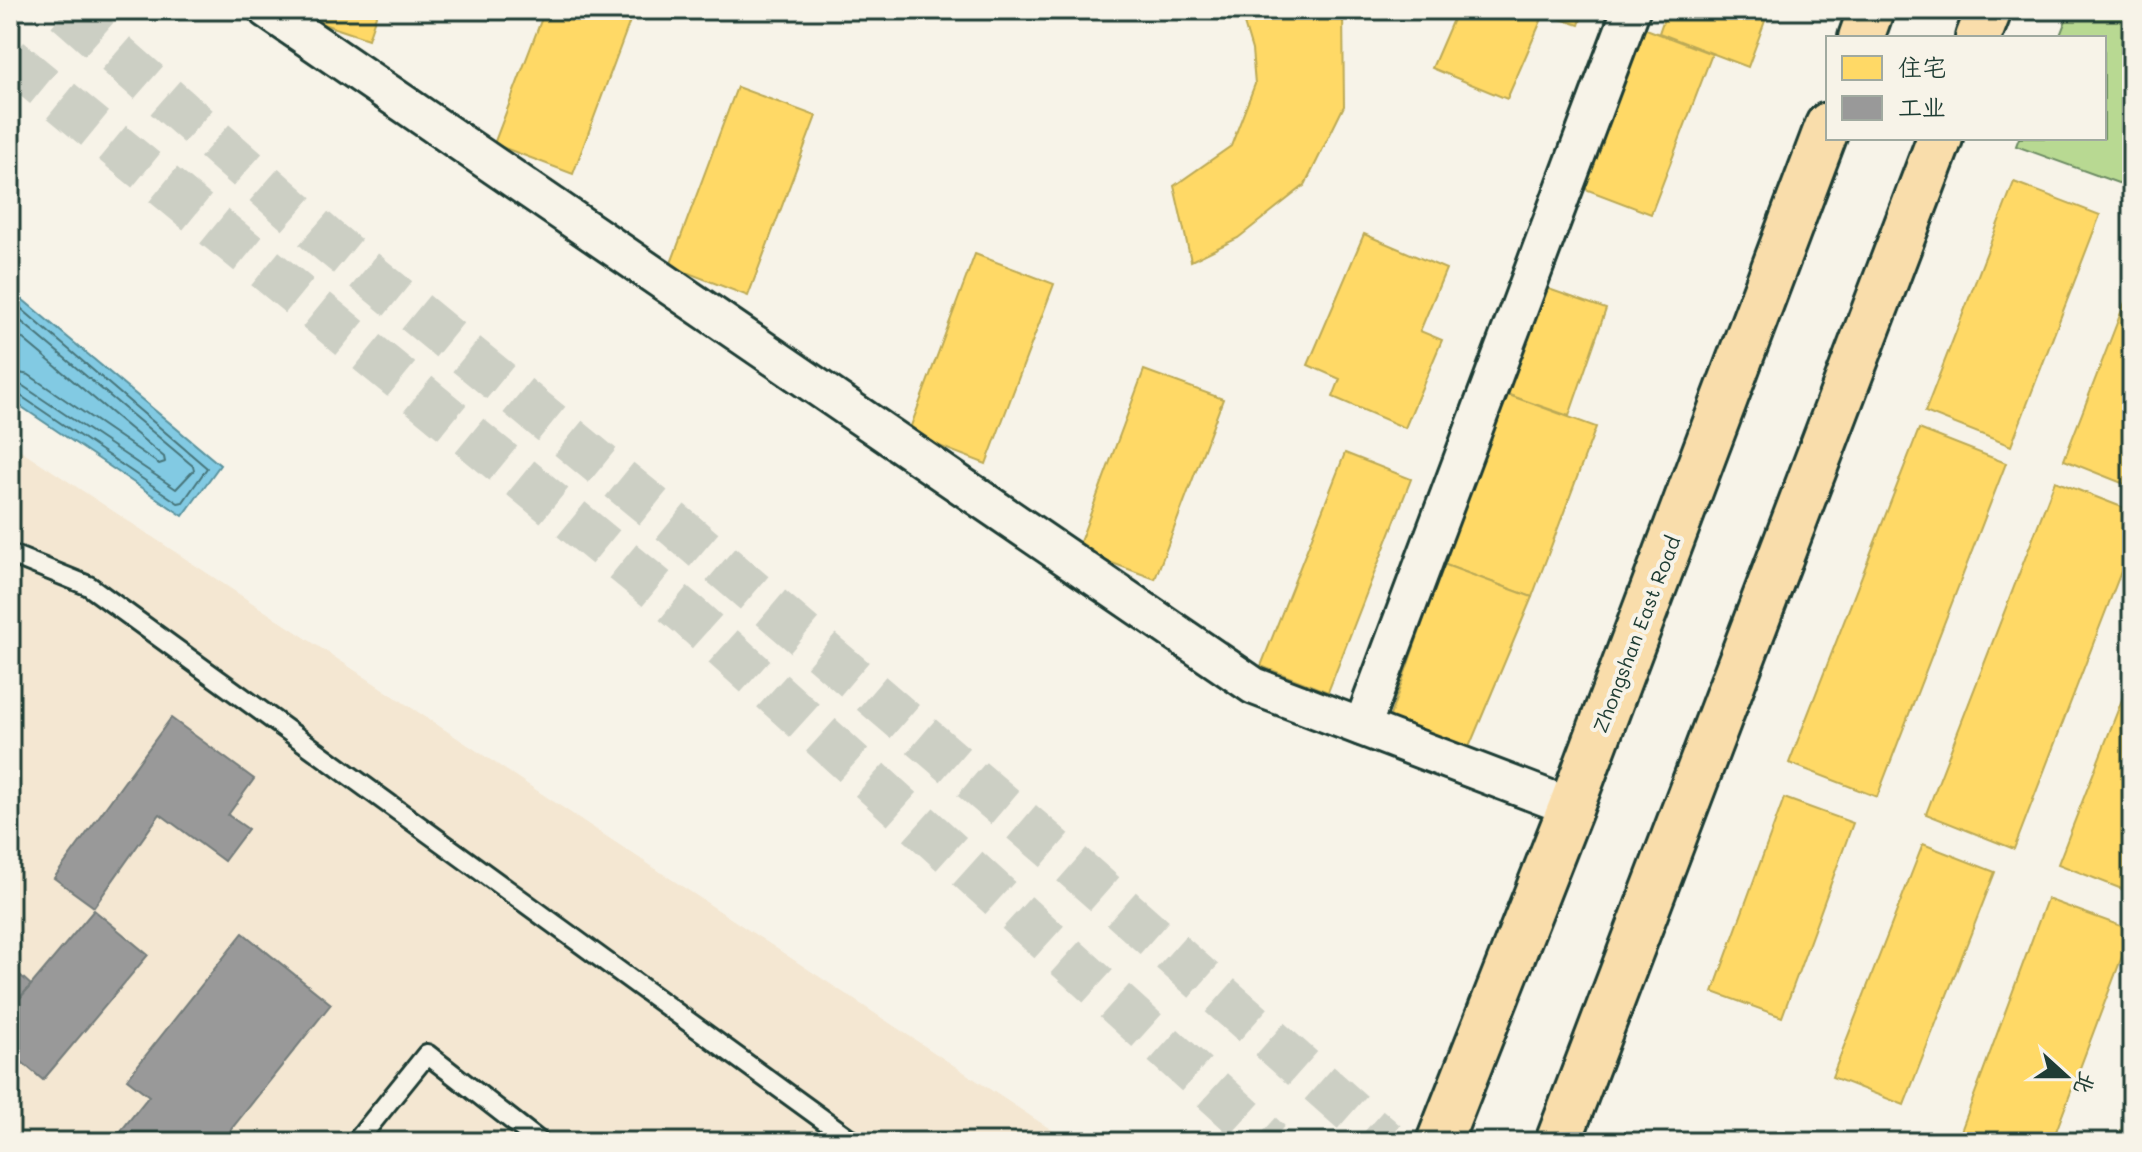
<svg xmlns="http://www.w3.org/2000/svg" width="2142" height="1152" viewBox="0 0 2142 1152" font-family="Mali,'LXGW WenKai TC',sans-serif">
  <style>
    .built { fill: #f4e7d2 }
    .green { fill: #b8d992; stroke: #6c8b63; stroke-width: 2 }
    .water { fill: #82cae3; stroke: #5a929d; stroke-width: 2 }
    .homes { fill: #ffd966; stroke: #bcaa57; stroke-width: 2 }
    .industry { fill: #999; stroke: #747d7b; stroke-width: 2 }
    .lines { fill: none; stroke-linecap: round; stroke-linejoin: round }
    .shore { stroke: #47757a; stroke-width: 2 }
    .trunk-tunnel { stroke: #cccfc4; stroke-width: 44; stroke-dasharray: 44 22; stroke-linecap: butt }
    .service-casing { stroke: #1f3d34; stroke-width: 24 }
    .minor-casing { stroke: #1f3d34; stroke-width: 42 }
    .primary-casing { stroke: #1f3d34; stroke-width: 50 }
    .service { stroke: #f7f3e8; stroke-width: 18 }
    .minor { stroke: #f7f3e8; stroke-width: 36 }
    .primary { stroke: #f9ddab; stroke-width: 44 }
    .labels { text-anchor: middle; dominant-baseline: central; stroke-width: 8; stroke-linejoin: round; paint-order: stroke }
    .street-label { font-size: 20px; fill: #1f3d34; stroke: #f7f3e8 }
  </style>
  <rect width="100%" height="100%" fill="#f7f3e8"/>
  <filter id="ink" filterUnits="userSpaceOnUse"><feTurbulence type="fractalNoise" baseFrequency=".0125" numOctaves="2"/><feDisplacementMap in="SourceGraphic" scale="16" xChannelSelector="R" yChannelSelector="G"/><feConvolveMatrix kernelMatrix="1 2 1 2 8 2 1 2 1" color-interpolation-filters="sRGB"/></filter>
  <g filter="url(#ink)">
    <polygon class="built" points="10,443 1070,1142 10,1142"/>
    <polygon class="green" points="2070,10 2132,10 2132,188 2016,146 2019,138 2104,138 2104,38 2059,38"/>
    <polygon class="water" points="10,289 220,465 183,516 10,399"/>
    <g class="homes">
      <polygon points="301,10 378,10 368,39 299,16"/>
      <polygon points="545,10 634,10 573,174 494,144"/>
      <polygon points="1240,10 1343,10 1344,106 1305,185 1238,238 1191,261 1174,186 1231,146 1255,84 1252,50"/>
      <polygon points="1457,10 1533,10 1544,14 1507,99 1432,68"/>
      <polygon points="1533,10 1584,10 1579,25"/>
      <polygon points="1667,10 1769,10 1748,67 1659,33"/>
      <polygon points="1641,27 1712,54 1651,214 1580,187"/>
      <polygon points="737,87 816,116 748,296 670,266"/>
      <polygon points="2014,182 2100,215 2011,446 1925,412"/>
      <polygon points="1364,234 1446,269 1420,331 1442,340 1405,428 1333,397 1340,379 1308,365"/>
      <polygon points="975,254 1054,284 986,464 908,434"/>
      <polygon points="2132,284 2132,487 2064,460"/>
      <polygon points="1543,287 1606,309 1569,416 1506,394"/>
      <polygon points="1144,370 1223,399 1155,579 1077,550"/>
      <polygon points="1506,394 1596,427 1532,597 1443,564"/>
      <polygon points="1919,429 2006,463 1877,797 1789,763"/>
      <polygon points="1345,453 1411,479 1328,692 1261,666"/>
      <polygon points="2055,481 2132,511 2132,543 2014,849 1926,814"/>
      <polygon points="1443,564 1532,597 1467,752 1388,722"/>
      <polygon points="2132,674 2132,893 2058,864"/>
      <polygon points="1784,798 1853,823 1782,1017 1713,992"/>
      <polygon points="1923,844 1995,872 1904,1105 1832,1077"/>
      <polygon points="2047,899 2132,930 2052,1142 1957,1142"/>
      <polygon points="2132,1101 2132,1142 2117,1142"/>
    </g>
    <g class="industry">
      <polygon points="171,718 254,779 228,815 248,829 224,861 160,814 94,907 54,878"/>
      <polygon points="94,910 148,955 43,1080 10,1052 10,1010"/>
      <polygon points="243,933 331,1004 221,1142 112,1142 149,1096 127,1079"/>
      <polygon points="10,966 31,985 10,1009"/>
    </g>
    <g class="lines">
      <g class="shore">
        <polyline points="10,299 207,468 183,502 178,503 18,394 10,393"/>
        <polyline points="10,312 193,466 194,470 176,489 23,386 10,383"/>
        <polyline points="10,328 164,457 165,462 159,464 29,375 10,371"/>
      </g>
      <g class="trunk-tunnel">
        <polyline points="66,10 327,240 676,526 1071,864 1386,1142"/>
        <polyline points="10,59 688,615 1270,1142"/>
      </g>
      <defs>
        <g id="service">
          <polyline points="10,554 89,586 854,1142"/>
          <polyline points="356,1142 427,1054 540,1142"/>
        </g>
        <g id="minor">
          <polyline points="267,10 1254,686 1571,807"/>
          <polyline points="1362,727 1631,10"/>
        </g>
        <g id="primary">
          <polyline points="1861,38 1871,10"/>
          <polyline points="1978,38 1989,10"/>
          <polyline points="1439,1142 1571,807 1828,125"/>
          <polyline points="1558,1142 1940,138"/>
        </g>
      </defs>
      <use href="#service" class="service-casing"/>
      <use href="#minor" class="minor-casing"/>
      <use href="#primary" class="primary-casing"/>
      <use href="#service" class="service"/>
      <use href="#minor" class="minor"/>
      <use href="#primary" class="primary"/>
    </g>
  </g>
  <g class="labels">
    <g class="street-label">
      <text transform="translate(1636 634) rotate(-69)">Zhongshan East Road</text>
    </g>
  </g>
  <rect width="2142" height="1152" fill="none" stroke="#f7f3e8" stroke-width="40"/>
  <rect x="20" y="20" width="2102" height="1112" fill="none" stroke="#1f3d34" stroke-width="3" filter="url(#ink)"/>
  <rect x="1826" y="36" width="280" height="104" fill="#f7f3e8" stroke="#a1aaa0" stroke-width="2"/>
  <rect x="1842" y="56" width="40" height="24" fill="#ffd966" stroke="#a1aaa0" stroke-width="2"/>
  <text x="1898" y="76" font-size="24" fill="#1f3d34">住宅</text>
  <rect x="1842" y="96" width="40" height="24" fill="#999999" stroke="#a1aaa0" stroke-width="2"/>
  <text x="1898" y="116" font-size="24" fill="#1f3d34">工业</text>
  <g transform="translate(2066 1076) rotate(111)" stroke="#f7f3e8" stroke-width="6" paint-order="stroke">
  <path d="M0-6L14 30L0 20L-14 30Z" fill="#1f3d34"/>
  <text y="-12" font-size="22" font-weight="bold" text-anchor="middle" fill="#1f3d34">北</text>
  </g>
</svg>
